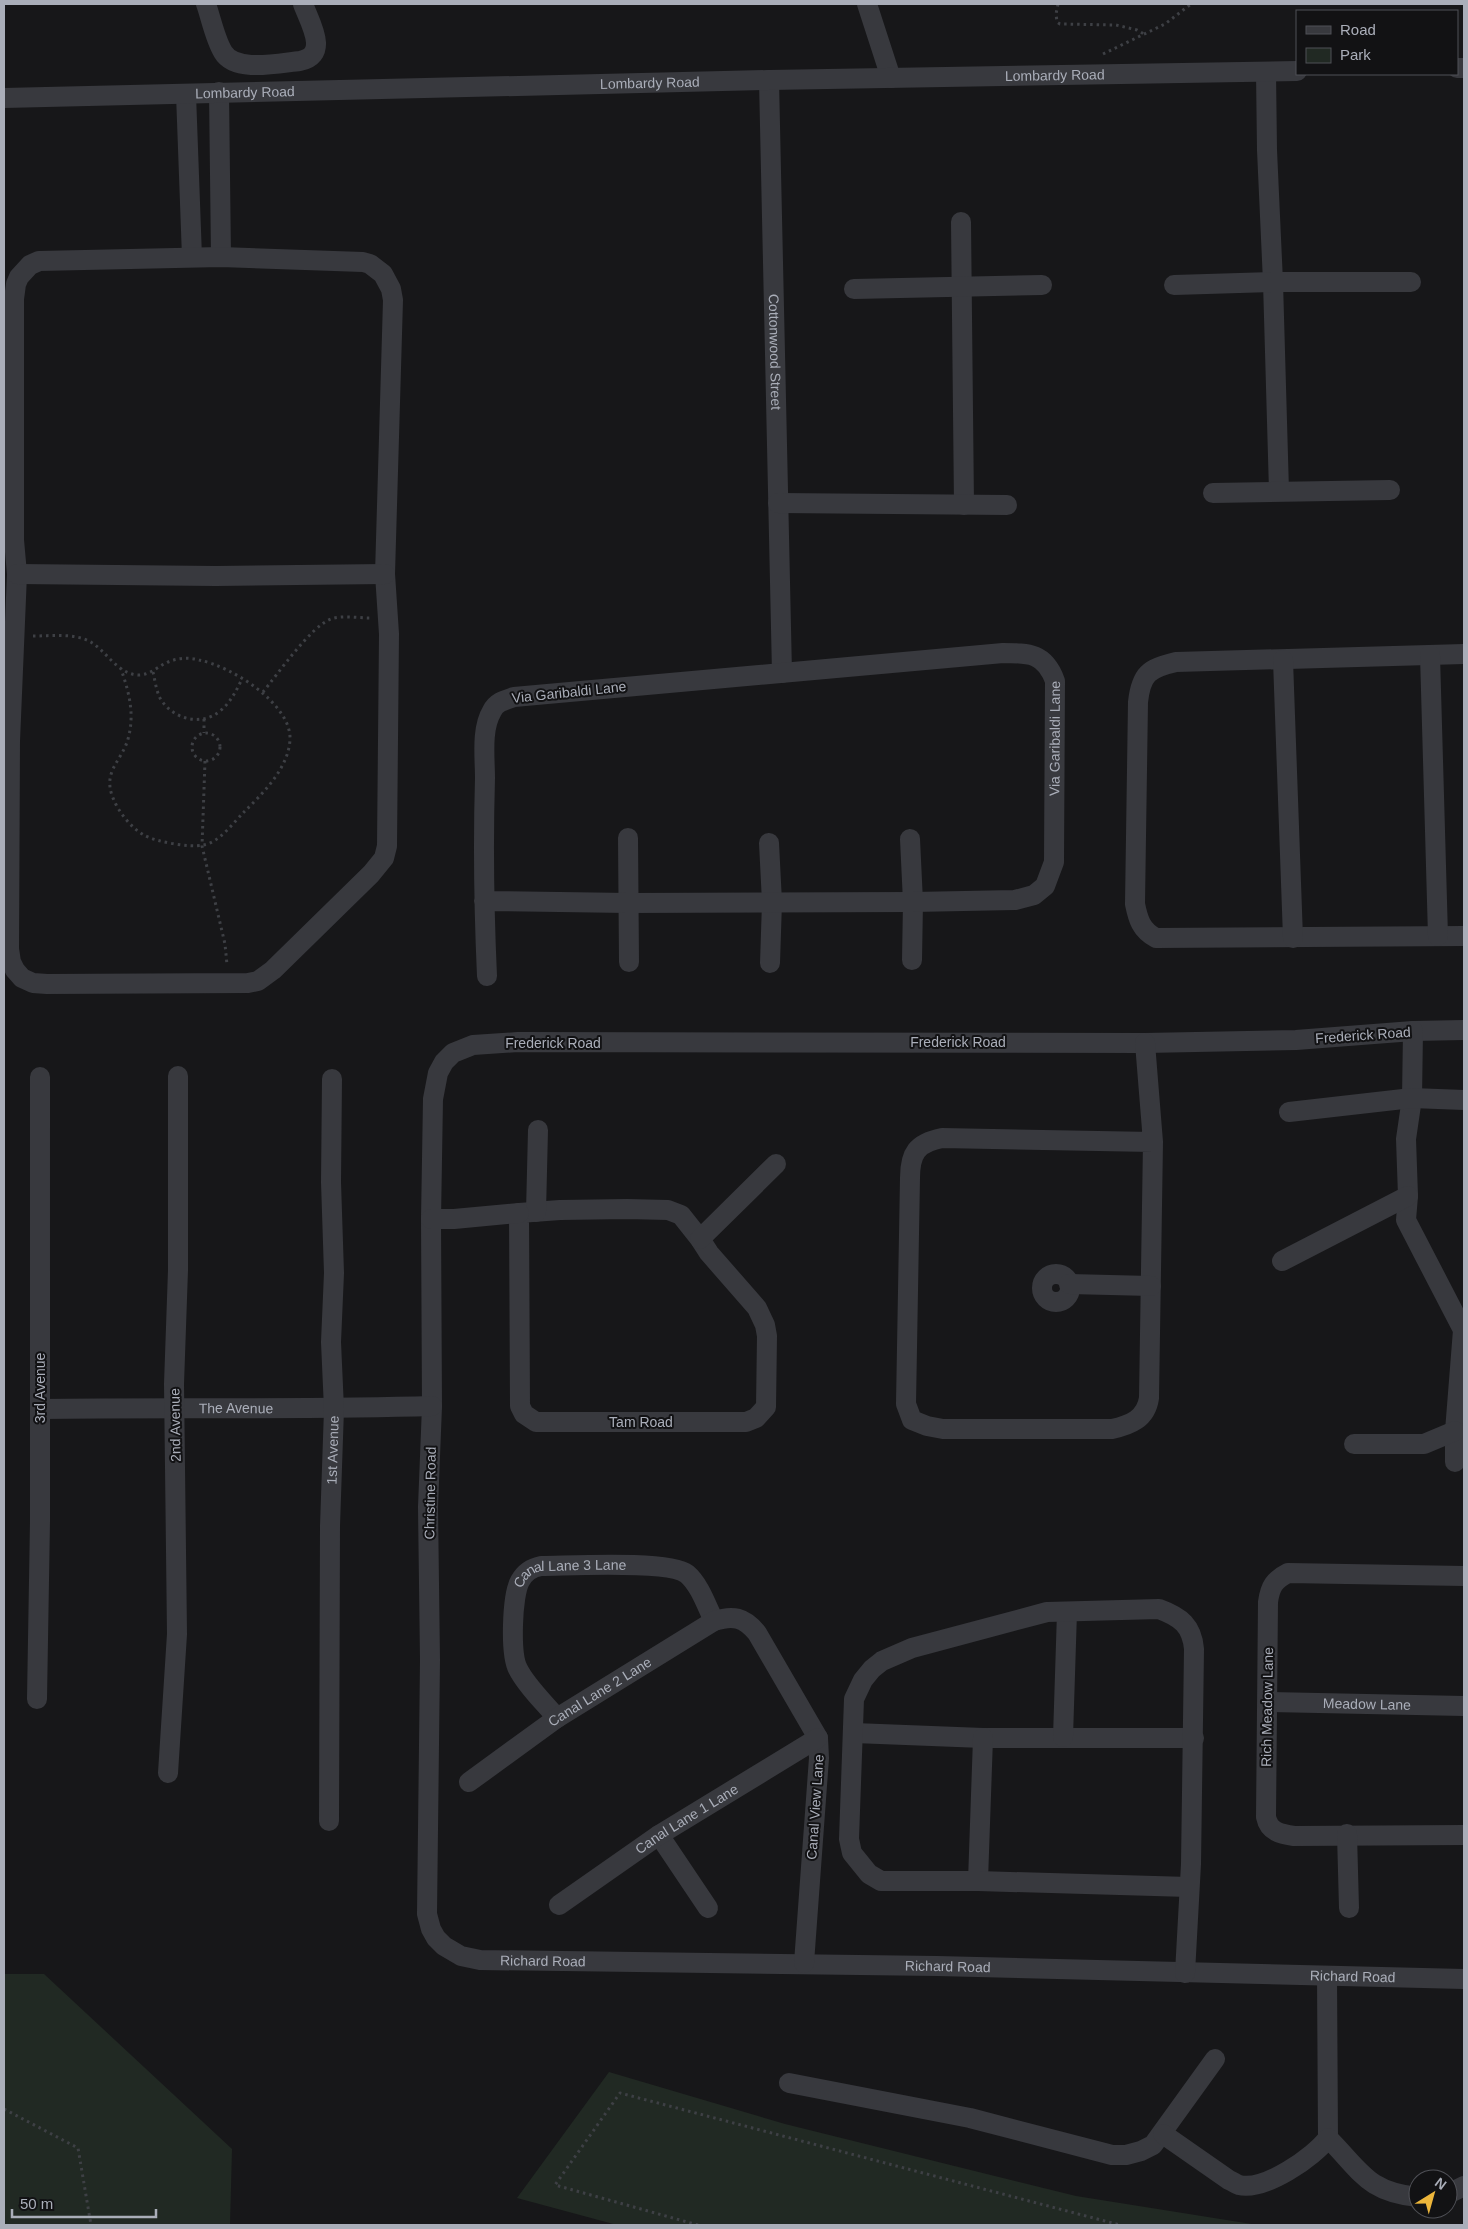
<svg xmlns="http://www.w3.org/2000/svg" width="1468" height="2229" viewBox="0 0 1468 2229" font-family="Helvetica,sans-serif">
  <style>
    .green { fill: #212923 }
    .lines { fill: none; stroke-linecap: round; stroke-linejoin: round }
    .path { stroke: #3e4045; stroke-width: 3; stroke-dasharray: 2.5 4; stroke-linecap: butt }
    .street { stroke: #38393e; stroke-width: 20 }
    .labels { text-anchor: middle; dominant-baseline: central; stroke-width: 4; stroke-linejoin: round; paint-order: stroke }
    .street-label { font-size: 14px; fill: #aaaeb9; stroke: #121214 }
  </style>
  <rect width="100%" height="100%" fill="#171719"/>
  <g class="green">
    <polygon points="4,1974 44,1974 232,2149 230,2225 4,2225"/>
    <polygon points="609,2072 785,2124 1076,2196 1258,2225 617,2225 517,2198"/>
  </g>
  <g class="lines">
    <g class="path">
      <polyline points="1058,4 1056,14 1057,22 1060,24 1116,25 1137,30 1144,34"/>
      <polyline points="1103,54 1165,24 1191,4"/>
      <path d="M 33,636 C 52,636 72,633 89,641 C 106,650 117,674 138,675 C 150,675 157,667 166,663 C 176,658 188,657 199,660 C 231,666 292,704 290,740 C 288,769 263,793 244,812 C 233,823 219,843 203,845 C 190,848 156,842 144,835 C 131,828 118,811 113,798 C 102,771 122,761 128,739 C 135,714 129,692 121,669"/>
      <path d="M 153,672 C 155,680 156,690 160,698 C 172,719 201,727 220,711 C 231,702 236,691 242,679"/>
      <path d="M 263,692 C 277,675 311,626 331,619 C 343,615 357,618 370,618"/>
      <polyline points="204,719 204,733"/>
      <circle cx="206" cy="747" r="14"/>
      <polyline points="205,761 202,846 225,944 227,965"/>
      <polyline points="4,2109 78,2148 91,2225"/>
      <polyline points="698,2225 555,2185 620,2093 1120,2225"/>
    </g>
    <g class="street">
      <path d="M 206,4 C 211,18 215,39 223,52 C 235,73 279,63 300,61 C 330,55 310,23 303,4"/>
      <polyline points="867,4 891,78"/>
      <polyline points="1457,68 1464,68"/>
      <polyline points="1266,72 1267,150 1273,282 1279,491"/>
      <path id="s1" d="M 769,80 L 782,673"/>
      <polyline points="219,92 221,257"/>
      <polyline points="186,94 192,257"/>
      <path id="s2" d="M 4,98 L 769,80 L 1297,71"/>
      <polyline points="961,222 964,505"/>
      <polygon points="221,257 363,262 370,264 383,274 391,289 393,300 385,574 389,634 387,846 384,858 371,874 273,970 258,981 248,983 47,984 33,983 22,978 15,970 11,962 9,949 10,741 17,574 14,540 14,299 16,284 19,277 30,265 39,261"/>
      <polyline points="1174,285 1273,282 1411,282"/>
      <polyline points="854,289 1042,285"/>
      <polyline points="1213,493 1390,490"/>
      <polyline points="778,503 1007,505"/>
      <polyline points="17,574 216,576 385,574"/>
      <path d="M 1464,654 L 1176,662 C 1149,668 1141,674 1138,702 L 1135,904 C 1138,919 1141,930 1156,938 L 1464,936"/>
      <polyline points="1430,655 1438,936"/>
      <polyline points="1283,660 1293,938"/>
      <polyline points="628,838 629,962"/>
      <polyline points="910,839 913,902 912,960"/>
      <polyline points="769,843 772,902 770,963"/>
      <path id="s3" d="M 484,901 L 628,903 L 913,902 L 1015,900 L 1034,895 L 1045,886 L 1054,862 L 1055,681 C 1045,653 1029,653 1003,653 L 514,697 C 505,700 496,702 492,711 C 481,729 485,758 485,778 C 483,845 484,910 487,976"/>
      <path id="s4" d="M 1464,1030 L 1413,1031 L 1296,1040 L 1145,1043 L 518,1042 L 473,1045 L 453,1053 L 444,1062 L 438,1073 L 433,1099 L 431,1219 L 432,1406 L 428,1507 L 430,1660 L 427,1914 L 431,1929 L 436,1938 L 444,1946 L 461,1956 L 480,1960 L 937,1966 L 1464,1979"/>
      <polyline points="1413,1031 1412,1098 1406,1139 1408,1196 1406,1220 1463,1330 1455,1431 1455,1462"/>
      <path d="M 1145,1043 L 1153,1142 L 1149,1398 C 1146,1419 1130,1425 1112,1429 L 943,1429 L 927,1426 L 912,1420 L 906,1404 L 910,1178 C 910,1153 917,1143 942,1138 L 1153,1142"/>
      <polyline points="1289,1112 1412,1098 1464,1100"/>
      <polygon points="627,1209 668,1210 681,1215 700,1239 709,1253 757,1308 765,1325 767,1336 766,1407 756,1418 746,1422 536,1422 524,1414 520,1406 519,1213 560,1210"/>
      <polyline points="536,1212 538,1130"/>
      <polyline points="431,1219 454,1219 519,1213"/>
      <polyline points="700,1239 776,1164"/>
      <polyline points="1282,1261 1408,1196"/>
      <circle cx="1056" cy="1288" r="14"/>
      <polyline points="1069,1284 1151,1286"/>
      <path id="s5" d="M 40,1409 C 170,1407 301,1410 432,1406"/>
      <polyline points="1354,1444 1424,1444 1455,1431"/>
      <path d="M 1464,1576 L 1288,1573 C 1274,1580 1270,1587 1268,1602 L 1266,1817 C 1269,1832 1281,1834 1294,1836 L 1464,1835"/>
      <polyline points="37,1699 40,1521 40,1077"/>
      <path id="s6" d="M 1268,1702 L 1464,1706"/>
      <path id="s7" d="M 557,1718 C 544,1702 527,1687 518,1669 C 510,1654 512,1595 520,1581 C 525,1572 531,1568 541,1566 C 568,1566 669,1560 687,1574 C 700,1585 707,1607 714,1621"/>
      <polyline points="854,1733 983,1738 1194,1738"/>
      <polyline points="1063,1737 1067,1612"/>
      <polyline points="168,1773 177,1634 174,1384 178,1270 178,1076"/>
      <path id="s8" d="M 469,1782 L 557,1718 L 714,1621 C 733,1615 744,1617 757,1633 L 818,1738 L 819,1758 L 804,1963"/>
      <path id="s9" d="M 329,1821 L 330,1526 L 334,1409 L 331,1342 L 334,1273 L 331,1182 L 332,1079"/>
      <polyline points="1347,1834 1349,1908"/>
      <polyline points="659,1835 708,1908"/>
      <polyline points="978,1881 983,1738"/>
      <path id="s10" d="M 559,1905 L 659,1835 L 818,1738"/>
      <path d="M 1185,1973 L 1191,1864 L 1194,1649 C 1192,1626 1181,1617 1159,1609 L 1047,1612 L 912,1648 L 882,1661 L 872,1669 L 863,1680 L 854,1699 L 849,1839 L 852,1853 L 869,1874 L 881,1881 L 978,1881 L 1189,1887"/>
      <polyline points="789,2083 970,2118 1112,2155 1126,2155 1141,2151 1153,2145 1215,2059"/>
      <path d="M 1163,2134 L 1229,2180 C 1232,2181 1236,2184 1239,2185 C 1265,2191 1314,2157 1328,2138 L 1327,1976"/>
      <path d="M 1328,2138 C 1361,2171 1367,2192 1418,2197"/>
      <polyline points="1448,2194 1464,2186"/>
    </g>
  </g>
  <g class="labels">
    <g class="street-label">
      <text stroke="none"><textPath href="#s2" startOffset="1051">Lombardy Road</textPath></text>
      <text stroke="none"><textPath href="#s2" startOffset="646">Lombardy Road</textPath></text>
      <text stroke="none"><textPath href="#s2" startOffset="241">Lombardy Road</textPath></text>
      <text stroke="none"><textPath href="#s1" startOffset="272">Cottonwood Street</textPath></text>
      <text transform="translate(569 692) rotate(-6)">Via Garibaldi Lane</text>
      <text stroke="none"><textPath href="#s3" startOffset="714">Via Garibaldi Lane</textPath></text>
      <text transform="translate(1363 1035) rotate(-4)">Frederick Road</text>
      <text x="958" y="1042">Frederick Road</text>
      <text x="553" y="1043">Frederick Road</text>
      <text transform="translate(40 1388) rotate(-90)">3rd Avenue</text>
      <text stroke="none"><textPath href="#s5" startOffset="196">The Avenue</textPath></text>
      <text x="641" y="1422">Tam Road</text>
      <text transform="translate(175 1425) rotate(-91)">2nd Avenue</text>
      <text stroke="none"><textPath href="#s9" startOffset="371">1st Avenue</textPath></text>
      <text transform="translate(430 1493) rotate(-89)">Christine Road</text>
      <text stroke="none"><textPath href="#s7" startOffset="205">Canal Lane 3 Lane</textPath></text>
      <text stroke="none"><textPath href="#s8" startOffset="159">Canal Lane 2 Lane</textPath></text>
      <text stroke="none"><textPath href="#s6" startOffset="99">Meadow Lane</textPath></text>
      <text transform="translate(1267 1707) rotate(-89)">Rich Meadow Lane</text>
      <text transform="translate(815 1807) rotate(-86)">Canal View Lane</text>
      <text stroke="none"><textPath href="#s10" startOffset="154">Canal Lane 1 Lane</textPath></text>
      <text stroke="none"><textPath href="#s4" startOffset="2019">Richard Road</textPath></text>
      <text stroke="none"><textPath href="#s4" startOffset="2424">Richard Road</textPath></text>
      <text stroke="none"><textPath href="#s4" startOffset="2829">Richard Road</textPath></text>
    </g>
  </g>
  <rect width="1468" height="2229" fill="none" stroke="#aaaeb9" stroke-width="10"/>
  <rect x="1296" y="10" width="162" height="65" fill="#121214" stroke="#4f5056"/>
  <rect x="1306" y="26" width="25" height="8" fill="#38393e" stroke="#4f5056"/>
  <text x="1340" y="35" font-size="15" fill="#aaaeb9">Road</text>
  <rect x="1306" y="48" width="25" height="15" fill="#212923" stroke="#4f5056"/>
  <text x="1340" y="60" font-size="15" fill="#aaaeb9">Park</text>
  <g transform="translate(1433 2194) rotate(37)"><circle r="24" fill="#121214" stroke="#4f5056"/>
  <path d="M0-4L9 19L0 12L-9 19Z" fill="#edb63b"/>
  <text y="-8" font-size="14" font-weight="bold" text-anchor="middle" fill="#aaaeb9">N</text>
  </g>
  <path d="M12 2209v8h144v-8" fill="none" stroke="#aaaeb9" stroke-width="2.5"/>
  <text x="20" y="2209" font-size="15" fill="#aaaeb9" stroke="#121214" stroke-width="4" paint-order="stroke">50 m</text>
</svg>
